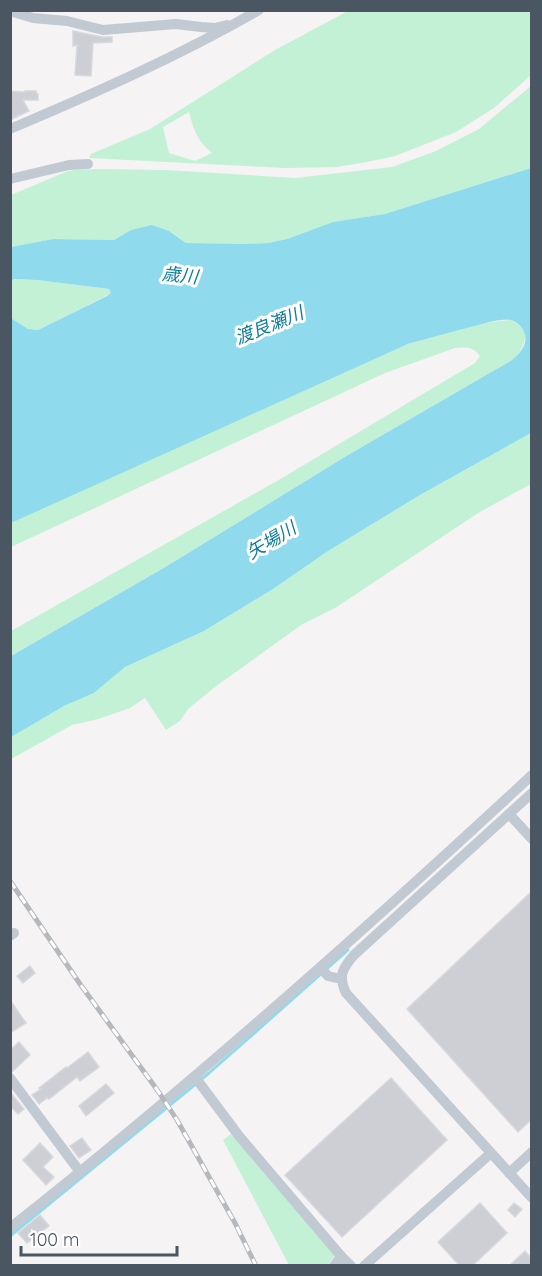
<svg xmlns="http://www.w3.org/2000/svg" width="542" height="1276" viewBox="0 0 542 1276" font-family="Quicksand,'Noto Sans JP',sans-serif">
  <style>
    .green { fill: #c3f1d5; fill-rule: evenodd }
    .water { fill: #90daee }
    .lines { fill: none; stroke-linecap: round; stroke-linejoin: round }
    .stream { stroke: #90daee; stroke-width: 3 }
    .building { fill: #cdcfd5; stroke: #d7d9de; stroke-width: 1.5 }
    .minor { stroke: #c1cad2; stroke-width: 10 }
    .rail-casing { stroke: #b5b8bd; stroke-width: 5 }
    .rail { stroke: #fff; stroke-width: 3; stroke-dasharray: 9; stroke-linecap: butt }
    .labels { text-anchor: middle; dominant-baseline: central; stroke-width: 6; stroke-linejoin: round; paint-order: stroke }
    .water-label { font-size: 18px; font-style: italic; fill: #0c7c9b; stroke: #fff }
  </style>
  <rect width="100%" height="100%" fill="#f5f3f3"/>
  <g class="green">
    <path d="M 348,11 L 531,11 L 531,75 L 494,108 L 456,132 L 395,156 L 367,162 L 337,167 L 285,168 L 89,158 L 91,154 L 150,129 L 275,50 ZM 189,112 C 194,130 197,141 212,153 L 195,161 L 169,153 L 163,127 Z"/>
    <polygon points="531,86 531,168 385,214 333,222 287,239 268,243 246,244 186,243 169,231 131,230 114,240 53,239 11,247 11,195 68,171 76,170 100,169 165,170 295,178 392,167 436,151 479,129"/>
    <polygon points="14,279 37,280 109,289 112,293 38,330 28,329 11,318 10,282"/>
    <path d="M 510,320 C 533,328 526,347 512,360 L 348,455 L 167,566 L 11,656 L 11,631 L 277,481 L 475,363 L 480,356 C 473,346 466,347 455,348 L 385,373 L 11,547 L 10,523 L 408,344 C 441,335 476,322 510,320 Z"/>
    <polygon points="531,433 531,484 478,513 335,608 301,625 215,687 188,709 180,721 166,730 145,698 130,708 98,719 72,725 11,759 11,737 17,733 64,706 94,693 125,667 204,631 273,589 328,551 420,495"/>
    <polygon points="231,1134 333,1250 334,1256 328,1265 289,1265 223,1140"/>
  </g>
  <path class="water" d="M 531,168 L 531,433 L 420,495 L 328,551 L 273,589 L 204,631 L 125,667 L 94,693 L 64,706 L 11,737 L 11,656 L 167,566 L 348,455 L 512,360 C 520,353 529,344 524,332 C 522,326 516,321 510,320 C 501,319 490,322 482,324 C 457,330 433,337 408,344 L 11,523 L 11,318 L 28,329 L 38,330 L 107,296 L 111,293 L 109,289 L 37,280 L 14,279 L 11,282 L 11,247 L 53,239 L 114,240 L 131,230 L 152,225 L 169,231 L 186,243 L 246,244 L 268,243 L 287,239 L 333,222 L 385,214 Z"/>
  <g class="lines">
    <polyline class="stream" points="10,1236 209,1073 348,950"/>
  </g>
  <g class="building">
    <polygon points="73,31 102,37 112,37 112,42 93,43 91,76 75,75 77,45 73,46"/>
    <polygon points="10,91 25,92 25,91 36,91 36,93 38,94 38,100 23,100 29,111 10,120"/>
    <polygon points="531,892 531,1120 518,1132 407,1009"/>
    <polygon points="30,966 35,973 23,983 17,976"/>
    <polygon points="10,1000 26,1023 10,1033"/>
    <polygon points="19,1042 30,1055 13,1071 10,1071 10,1050"/>
    <polygon points="88,1052 99,1067 80,1081 77,1077 49,1099 47,1098 39,1104 32,1095 41,1089 39,1088 66,1067 67,1068"/>
    <polygon points="391,1078 447,1140 342,1237 285,1175"/>
    <polygon points="106,1084 114,1093 86,1116 79,1106"/>
    <polygon points="10,1092 24,1109 18,1114 10,1106"/>
    <polygon points="82,1138 91,1150 79,1158 70,1146"/>
    <polygon points="40,1143 53,1157 43,1167 54,1177 46,1185 23,1160"/>
    <polygon points="480,1203 507,1233 472,1266 460,1266 438,1242"/>
    <polygon points="514,1203 522,1209 515,1217 508,1210"/>
    <polygon points="40,1215 49,1226 27,1243 18,1233"/>
    <polygon points="525,1251 531,1258 531,1266 509,1266"/>
  </g>
  <g class="lines">
    <g class="minor">
      <polyline points="10,11 33,18 67,21 103,30 176,24 201,27 215,28 227,25"/>
      <path d="M 10,129 C 95,93 179,56 259,10"/>
      <polyline points="10,179 69,165 88,164"/>
      <path d="M 532,793 L 354,955 C 342,969 338,976 346,993 L 532,1198"/>
      <polyline points="509,814 532,839"/>
      <polyline points="10,936 14,933"/>
      <polyline points="321,968 328,976 341,979"/>
      <polyline points="195,1077 239,1136 341,1256 351,1266"/>
      <polyline points="10,1078 80,1172"/>
      <polyline points="509,1173 532,1152"/>
      <path d="M 10,1228 C 191,1085 363,932 532,775"/>
      <polyline points="334,1266 341,1256"/>
      <polyline points="364,1266 491,1153"/>
    </g>
    <defs>
      <polyline id="rail" points="10,881 80,984 158,1091 177,1120 235,1223 256,1266"/>
    </defs>
    <use href="#rail" class="rail-casing"/>
    <use href="#rail" class="rail"/>
  </g>
  <g class="labels">
    <g class="water-label">
      <text transform="translate(180 275) rotate(6)">歳川</text>
      <text transform="translate(269 325) rotate(-22)">渡良瀬川</text>
      <text transform="translate(271 540) rotate(-31)">矢場川</text>
    </g>
  </g>
  <rect width="542" height="1276" fill="none" stroke="#4a5661" stroke-width="24"/>
  <path d="M21 1246v9h156v-9" fill="none" stroke="#4a5661" stroke-width="3"/>
  <text x="30" y="1246" font-size="18" fill="#4a5661" stroke="#ffffff" stroke-width="4.5" paint-order="stroke">100 m</text>
</svg>
